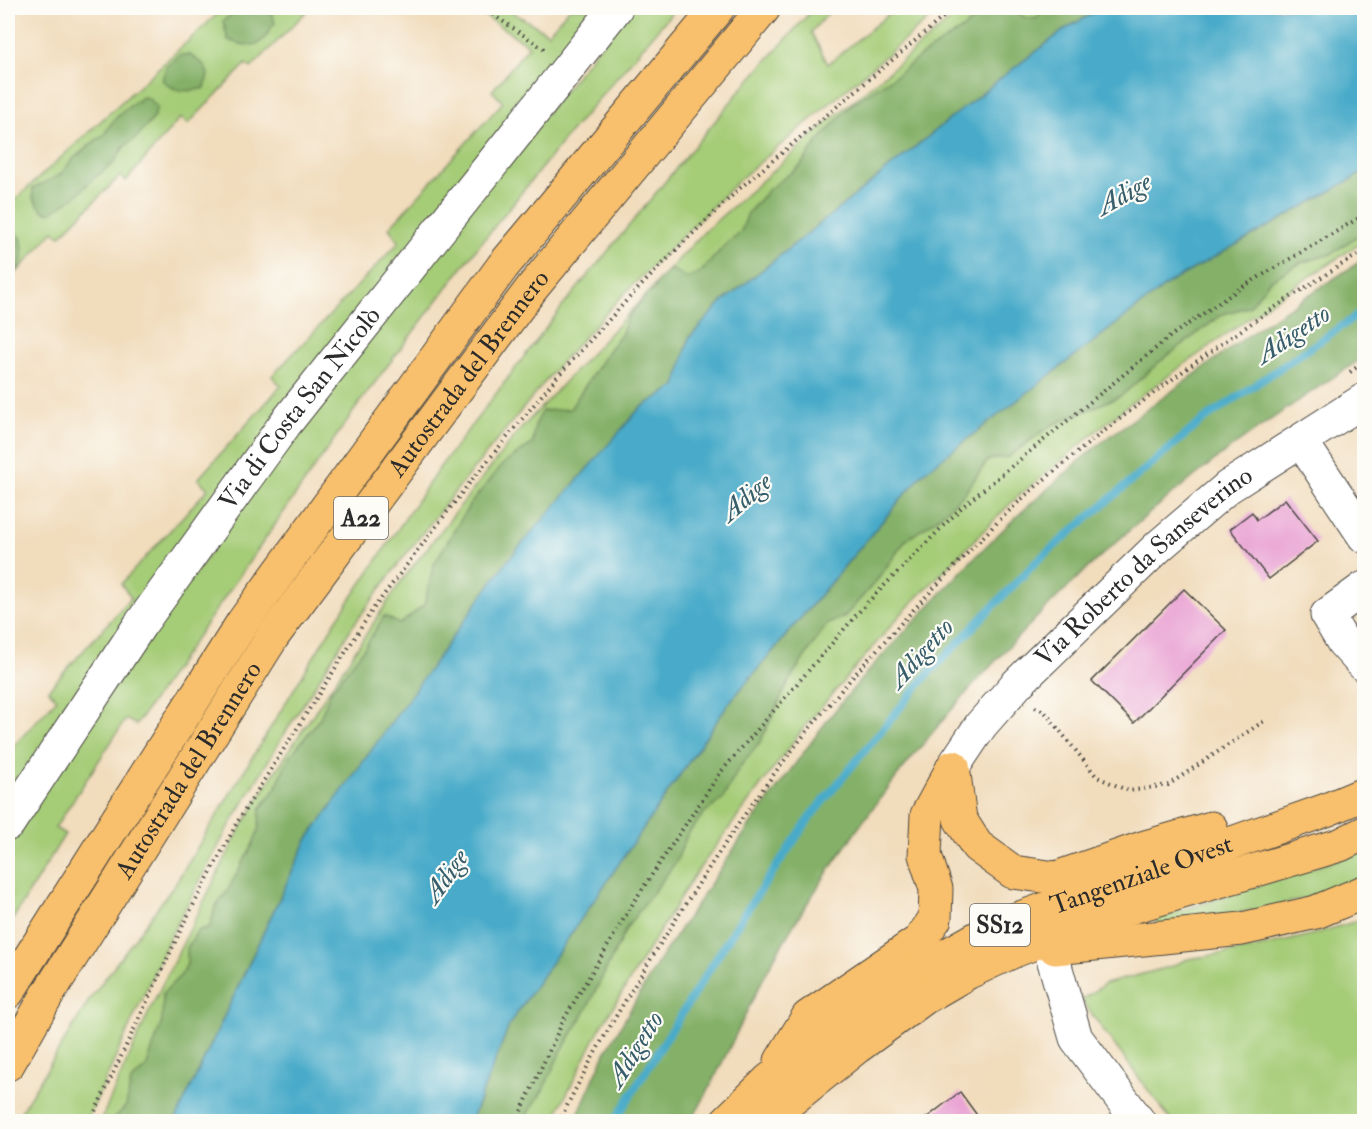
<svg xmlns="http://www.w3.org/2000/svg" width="1372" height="1129" viewBox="0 0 1372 1129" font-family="'IM FELL Double Pica',serif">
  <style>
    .green { fill: #a5cc77; stroke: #687c51; stroke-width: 1.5 }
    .forest { fill: #84b068; stroke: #586e4a; stroke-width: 1.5 }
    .water { fill: #4aabc9; stroke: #3a6b7a; stroke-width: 1.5 }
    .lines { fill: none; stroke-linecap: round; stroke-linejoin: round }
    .stream { stroke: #4aabc9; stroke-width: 8 }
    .building { fill: #e9a2d3 }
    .minor-casing { stroke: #494641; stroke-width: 35 }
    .highway-casing { stroke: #494641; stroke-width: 35 }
    .path { stroke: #494641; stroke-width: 4; stroke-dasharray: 1.5 4.5; stroke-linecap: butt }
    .minor { stroke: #fff; stroke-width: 33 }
    .highway { stroke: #f8bf6c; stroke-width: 33 }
    .labels { text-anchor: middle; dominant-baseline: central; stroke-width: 4.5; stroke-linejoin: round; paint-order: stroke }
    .shield { fill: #fdfcf7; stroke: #6a6a68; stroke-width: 1.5 }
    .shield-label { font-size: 24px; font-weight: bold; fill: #2b2b2b }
    .street-label { font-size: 26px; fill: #2b2b2b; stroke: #fdfcf7 }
    .water-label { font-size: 27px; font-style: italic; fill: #375e6a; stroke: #fdfcf7 }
  </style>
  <rect width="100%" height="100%" fill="#fdfcf7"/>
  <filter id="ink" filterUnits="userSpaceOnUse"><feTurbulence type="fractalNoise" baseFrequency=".0167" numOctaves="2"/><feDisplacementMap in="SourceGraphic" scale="12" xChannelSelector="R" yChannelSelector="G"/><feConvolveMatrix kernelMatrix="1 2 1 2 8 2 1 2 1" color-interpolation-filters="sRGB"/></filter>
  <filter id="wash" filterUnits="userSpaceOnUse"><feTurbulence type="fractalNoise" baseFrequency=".008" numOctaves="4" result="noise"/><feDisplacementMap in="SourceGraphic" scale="24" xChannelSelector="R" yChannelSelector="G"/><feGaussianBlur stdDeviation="1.35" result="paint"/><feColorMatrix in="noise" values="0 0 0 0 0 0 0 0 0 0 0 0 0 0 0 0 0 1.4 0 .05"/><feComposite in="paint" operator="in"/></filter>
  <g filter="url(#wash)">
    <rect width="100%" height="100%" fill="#f1dcbc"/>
    <g class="green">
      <polygon points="224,8 310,8 251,68 246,64 188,124 180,118 126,181 120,176 60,236 54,231 8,282 8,206"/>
      <polygon points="473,8 505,8 548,33 570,8 603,8 8,802 8,771 9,769 8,752 57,699 48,690 131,598 121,584 208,489 198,479 281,386 272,376 399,242 389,228 503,102 492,91 529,46"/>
      <polygon points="630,8 676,8 567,136 474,252 360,402 136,725 126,719 55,828 65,834 8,927 8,845 50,777 321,397"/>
      <polygon points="814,8 833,8 811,32 828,64 896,8 942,8 739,180 617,301 562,361 465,479 400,562 352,627 280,741 227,830 169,939 87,1121 15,1121 90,999 175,884 335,622 440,467 562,307 743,87"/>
      <polygon points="965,8 1102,8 1067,28 307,840 175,1121 100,1122 153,1003 238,833 271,778 400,583 519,431 705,231 835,116"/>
      <polygon points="1364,231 1364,241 1275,299 1128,405 1016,498 902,613 805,726 693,877 599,1030 553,1121 523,1122 543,1090 560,1053 584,1014 627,927 676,862 687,835 704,813 722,800 739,768 760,742 790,679 826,625 845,616 876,581 905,541 935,520 964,494 988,460 1008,457 1050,426 1122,395 1158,363 1223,314 1250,306 1269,281 1300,263 1331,254"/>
      <polygon points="1364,851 1364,878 1304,899 1257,910 1157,925 1155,921 1159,918"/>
      <polygon points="1364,919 1364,1121 1171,1121 1081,1000 1105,984 1169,967 1188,959 1252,949 1303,937"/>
    </g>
    <g class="forest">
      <path d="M 239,8 L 256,8 L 272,14 L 275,23 C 270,27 269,34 264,39 C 254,50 240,44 228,40 L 223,21 Z"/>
      <polygon points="980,8 1013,8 1024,17 1036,19 1043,8 1102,8 1067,28 1006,74 721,303 689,338 676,386 640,408 307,840 175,1121 111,1122 126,1106 131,1081 146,1068 162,1021 163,993 181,975 187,964 187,948 197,931 210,927 215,907 226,893 252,846 259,829 260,809 275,789 288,759 320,718 331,691 365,647 384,616 400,624 424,605 434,564 470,504 503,464 533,443 535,426 542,411 570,409 610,348 621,335 628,317 648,293 654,290 658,280 671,269 687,278 700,273 724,246 741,232 748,213 769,189 801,165 819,140 853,103 898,74 919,57 961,30 974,20"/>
      <path d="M 180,55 L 190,55 L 204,65 L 208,74 L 205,88 C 188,92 175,93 162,80 L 166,67 Z"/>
      <path d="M 143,97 L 149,99 L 157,107 L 153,119 L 138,136 L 124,147 L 114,163 L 93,179 L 76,196 L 51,213 L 43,211 L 33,198 L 33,188 L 60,175 L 73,159 L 96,140 L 104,136 C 111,119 127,107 143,97 Z"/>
      <polygon points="1364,172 1364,231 1331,254 1300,263 1269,281 1250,306 1223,314 1158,363 1122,395 1050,426 1008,457 988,460 964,494 935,520 905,541 876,581 845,616 826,625 790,679 760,742 739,768 722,800 704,813 687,835 676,862 627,927 584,1014 560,1053 543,1090 523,1121 471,1122 510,1023 729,703 923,473 1172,281"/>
      <path d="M 8,232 L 14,232 L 21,237 C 26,258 21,267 8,282 Z"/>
      <path d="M 1364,259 L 1364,357 C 1314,390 1263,423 1215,460 C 1046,590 890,762 781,946 C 748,1002 725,1065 691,1121 L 575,1121 L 605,1053 L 660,959 L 748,828 L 829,718 L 867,672 L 975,557 L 1016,517 L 1094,448 L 1261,326 Z"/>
    </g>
    <polygon class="water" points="1102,8 1364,8 1364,172 1172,281 923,473 729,703 510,1023 471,1121 175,1121 307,840 507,561 640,408 676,386 689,338 721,303 1006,74 1067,28"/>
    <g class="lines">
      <polyline class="stream" points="614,1122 742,917 811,816 927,675 1038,560 1202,421 1364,311"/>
    </g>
    <g id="blocks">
      <g class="building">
        <polygon points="1285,499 1318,541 1269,579 1230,529 1252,512 1257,520"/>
        <polygon points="1184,589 1226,630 1134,723 1092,681"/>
        <polygon points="1364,619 1364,638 1348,631"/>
        <polygon points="960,1092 982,1122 921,1122"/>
      </g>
    </g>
  </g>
  <g filter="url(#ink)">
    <use href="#blocks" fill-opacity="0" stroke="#494641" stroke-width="1.5"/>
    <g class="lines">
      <defs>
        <g id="minor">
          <polyline points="1301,441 1364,536"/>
          <polyline points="1364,588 1327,615 1343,642 1364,665"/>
          <path id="s1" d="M 953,767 L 981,725 L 1017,684 L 1159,546 L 1228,487 L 1364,400"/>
          <path id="s2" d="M 8,824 L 140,625 L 285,424 L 616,8"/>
          <polyline points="1050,948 1076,1038 1139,1122"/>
        </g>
        <g id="highway">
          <polyline points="953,767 960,819 977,846 1013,872 1056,878 1145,847 1211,828"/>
          <polyline points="1055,948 1242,929 1316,912 1364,892"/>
          <polyline points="8,992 243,622 503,266 718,8"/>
          <polyline points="781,1061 808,1017 919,941 935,919 936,889 925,855 927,815 953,767"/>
          <path id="s3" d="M 8,1064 L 48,994 L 273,636 L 532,288 L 764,8"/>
          <path id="s4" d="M 726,1122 L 768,1081 L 837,1026 L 906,978 L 1000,925 L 1326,810 L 1364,794"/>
          <polyline points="764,1122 857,1047 924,998 967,973 1014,951 1112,913 1340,845 1364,833"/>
        </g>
      </defs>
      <use href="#minor" class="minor-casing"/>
      <use href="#highway" class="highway-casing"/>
      <g class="path">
        <polyline points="483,8 547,51"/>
        <polyline points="1350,372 1364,362"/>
        <polyline points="1035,707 1044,711 1097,777 1129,791 1168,785 1264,721"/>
        <polyline points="90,1122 186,919 238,821 373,609 467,486 556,378 627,300 682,244 739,189 954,8"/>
        <polyline points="516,1122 564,1019 635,900 720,773 865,605 962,507 1172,335 1239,289 1364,215"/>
        <path d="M 559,1122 C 590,1058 626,998 664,938 C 704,875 744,812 790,753 C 834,696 883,642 933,589 C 968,553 1002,515 1040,483 C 1142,398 1251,319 1364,251"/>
      </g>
      <use href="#minor" class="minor"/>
      <use href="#highway" class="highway"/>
    </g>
  </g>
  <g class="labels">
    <g class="shield">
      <rect x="334" y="497" width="54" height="42" rx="4.5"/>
      <rect x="970" y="904" width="60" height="42" rx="4.5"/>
    </g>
    <g class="shield-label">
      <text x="361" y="518">A22</text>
      <text x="1000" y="925">SS12</text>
    </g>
    <g class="street-label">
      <text stroke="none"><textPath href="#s3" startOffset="831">Autostrada del Brennero</textPath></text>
      <text stroke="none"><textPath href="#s2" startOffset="508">Via di Costa San Nicolò</textPath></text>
      <text stroke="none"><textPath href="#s1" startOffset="278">Via Roberto da Sanseverino</textPath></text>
      <text stroke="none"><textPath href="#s3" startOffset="345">Autostrada del Brennero</textPath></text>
      <text stroke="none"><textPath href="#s4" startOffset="489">Tangenziale Ovest</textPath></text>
    </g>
    <g class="water-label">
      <text transform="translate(1124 194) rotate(-30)">Adige</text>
      <text transform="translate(1293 334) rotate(-34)">Adigetto</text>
      <text transform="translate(746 497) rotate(-41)">Adige</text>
      <text transform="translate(921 653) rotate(-48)">Adigetto</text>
      <text transform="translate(446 876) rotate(-55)">Adige</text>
      <text transform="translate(635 1049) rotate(-58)">Adigetto</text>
    </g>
  </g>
  <rect width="1372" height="1129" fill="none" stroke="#fdfcf7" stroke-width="30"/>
</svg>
